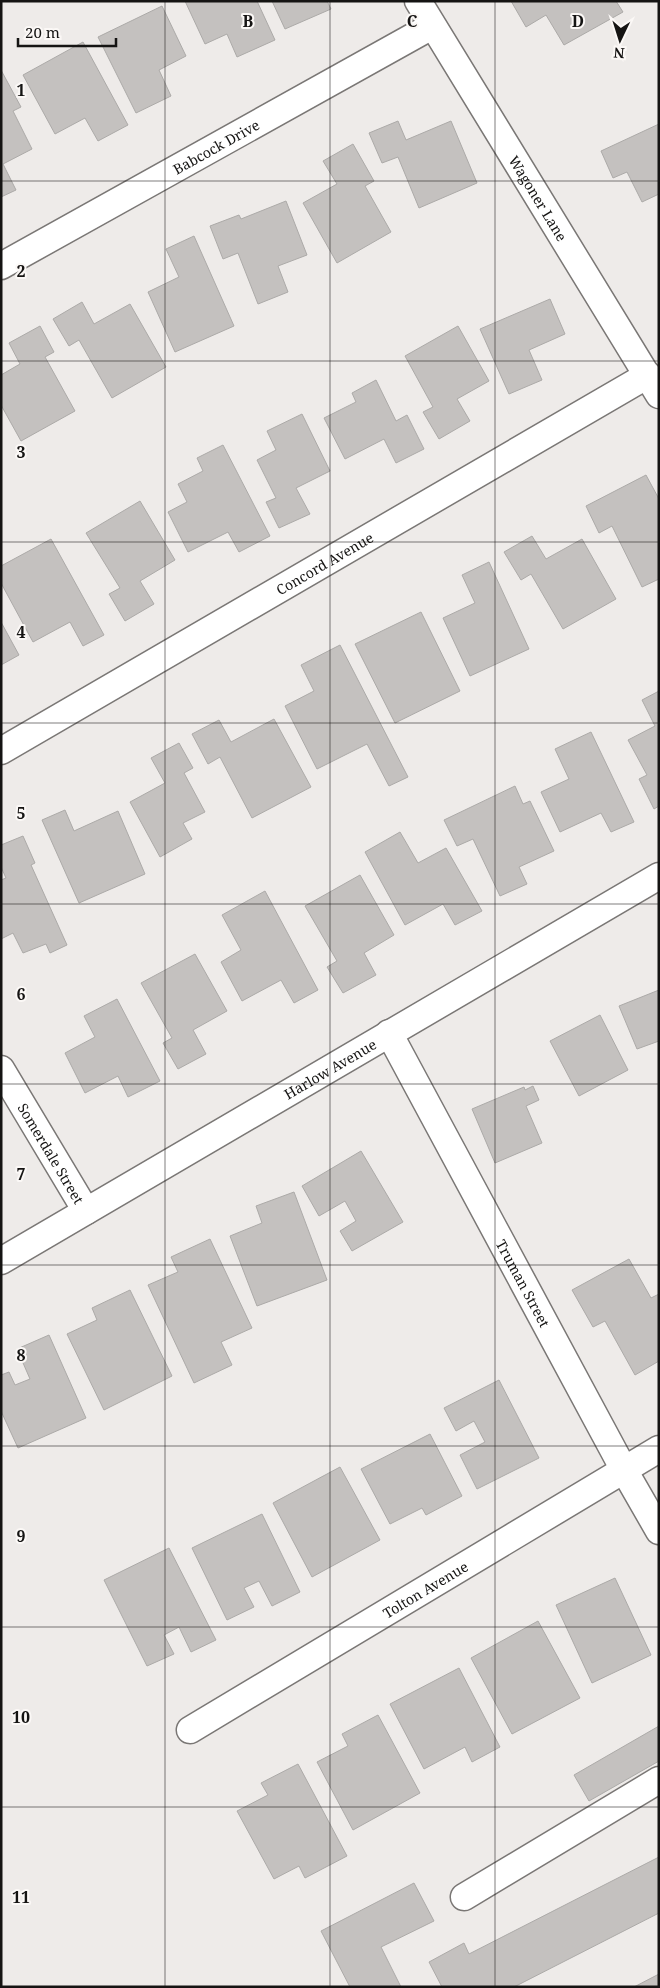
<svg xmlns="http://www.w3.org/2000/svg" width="660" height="1988" viewBox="0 0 660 1988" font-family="'Noto Serif',serif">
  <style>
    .building { fill: #c4c1bf; stroke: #acaaa8 }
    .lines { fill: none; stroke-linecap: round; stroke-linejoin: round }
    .street-casing { stroke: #7a7775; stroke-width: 29 }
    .street { stroke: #fff; stroke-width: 26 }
    .grid { fill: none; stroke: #151413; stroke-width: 1; stroke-opacity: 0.55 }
    .labels { text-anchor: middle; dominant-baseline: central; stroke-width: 4; stroke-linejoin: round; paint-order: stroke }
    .street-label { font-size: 14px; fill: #151413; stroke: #fbf8f6 }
    .grid-label { font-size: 16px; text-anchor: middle; font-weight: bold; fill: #151413; stroke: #fbf8f6; stroke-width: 4; stroke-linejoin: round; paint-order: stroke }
  </style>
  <rect width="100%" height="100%" fill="#eeebe9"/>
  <g class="building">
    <polygon points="185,1 257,1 275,40 237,57 227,34 205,44"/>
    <polygon points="272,1 327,1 331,9 285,29"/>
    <polygon points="511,1 616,1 623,12 564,45 546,15 526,27"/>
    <polygon points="162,6 186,56 159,70 171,96 136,113 98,37"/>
    <polygon points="83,42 128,125 98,141 85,118 55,134 23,75"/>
    <polygon points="1,70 21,107 13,111 32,149 3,164 16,190 1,197"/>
    <polygon points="398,121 406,140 451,121 477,183 419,208 398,157 382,163 369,133"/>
    <polygon points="659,124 659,194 642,202 627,172 613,178 601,151"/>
    <polygon points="353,144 374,181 365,186 391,232 337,263 303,203 337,184 323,161"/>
    <polygon points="286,201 307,255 278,266 288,292 258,304 238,253 223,259 210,226 239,215 241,219"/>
    <polygon points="194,236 234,326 175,352 148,292 179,277 166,249"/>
    <polygon points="550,299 565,334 529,350 542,380 509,394 480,329"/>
    <polygon points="82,302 94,324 130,304 166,367 112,398 79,340 69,346 53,319"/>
    <polygon points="40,326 54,352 45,357 75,411 21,441 1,405 1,375 20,364 9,343"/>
    <polygon points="458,326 489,381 457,399 470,421 439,439 423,412 433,407 405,356"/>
    <polygon points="376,380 396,421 407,415 424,449 396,463 384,439 345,459 324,418 356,402 352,393"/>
    <polygon points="302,414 330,471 296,488 310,514 279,528 266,502 276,498 257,460 276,450 267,431"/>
    <polygon points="223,445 270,536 239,552 228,532 188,552 168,512 187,502 178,484 203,471 197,458"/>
    <polygon points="646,475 659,499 659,579 642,587 612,526 599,533 586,506"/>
    <polygon points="140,501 175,560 140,581 154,604 125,621 109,594 120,588 86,533"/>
    <polygon points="532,536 546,559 582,539 616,599 563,629 531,574 521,580 504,552"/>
    <polygon points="51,539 104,635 83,646 70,622 33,642 1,583 1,566"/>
    <polygon points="489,562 529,649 470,676 443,618 475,603 462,575"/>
    <polygon points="421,612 460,691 395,723 355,644"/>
    <polygon points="1,622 19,655 1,665"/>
    <polygon points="340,645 408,777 389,786 367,744 317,769 285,706 314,691 301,665"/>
    <polygon points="659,691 659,806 654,809 639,779 647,775 628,740 655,726 642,700"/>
    <polygon points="274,719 311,787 252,818 220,757 208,764 192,734 219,720 231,742"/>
    <polygon points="591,732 634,822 611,832 601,813 560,832 541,792 569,779 555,749"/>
    <polygon points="179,743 193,768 184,773 205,812 183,823 192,839 160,857 130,802 165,783 151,758"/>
    <polygon points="515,786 523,804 530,801 554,851 519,867 527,884 500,896 473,839 457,846 444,820"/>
    <polygon points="65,810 74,831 118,811 145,874 79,903 42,820"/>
    <polygon points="400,832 418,863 446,848 482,911 455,925 443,904 405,925 365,852"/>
    <polygon points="23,836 35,863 31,865 67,945 50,953 46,944 23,953 13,933 1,939 1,880 6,878 1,867 1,845"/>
    <polygon points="360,875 394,935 364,953 376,975 343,993 327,967 337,961 305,906"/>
    <polygon points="265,891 318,990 294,1003 281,980 242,1001 221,962 241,950 222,915"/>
    <polygon points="195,954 227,1011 193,1030 206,1054 178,1069 163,1043 172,1038 141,983"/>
    <polygon points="659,990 659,1041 637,1049 619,1006"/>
    <polygon points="117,999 160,1081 128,1097 118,1076 85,1093 65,1053 95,1037 84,1016"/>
    <polygon points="600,1015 628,1070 579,1096 550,1041"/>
    <polygon points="533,1086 539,1100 526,1106 542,1143 495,1163 472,1109 524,1087 525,1090"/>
    <polygon points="361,1151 403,1222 352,1251 340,1231 356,1221 345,1201 319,1216 302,1186"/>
    <polygon points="294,1192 327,1280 257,1306 230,1236 262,1223 256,1206"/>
    <polygon points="210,1239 252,1328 221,1342 232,1365 194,1383 148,1285 178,1272 171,1257"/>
    <polygon points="629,1259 651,1298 659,1294 659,1361 635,1375 605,1321 593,1327 572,1290"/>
    <polygon points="130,1290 172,1376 104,1410 67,1334 97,1320 92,1308"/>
    <polygon points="49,1335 86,1418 18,1448 1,1411 1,1375 9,1372 15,1385 30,1379 17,1349"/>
    <polygon points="499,1380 539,1458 477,1489 460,1455 485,1442 474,1421 456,1431 444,1408"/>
    <polygon points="430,1434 462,1496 426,1515 422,1508 390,1524 361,1469"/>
    <polygon points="340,1467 380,1540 312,1577 273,1503"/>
    <polygon points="262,1514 300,1592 272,1606 259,1581 244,1588 254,1607 227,1620 192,1548"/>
    <polygon points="169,1548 216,1640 191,1652 179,1627 164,1635 174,1654 147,1666 104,1580"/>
    <polygon points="615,1578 651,1655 592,1683 556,1605"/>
    <polygon points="538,1621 580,1698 512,1734 471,1658"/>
    <polygon points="459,1668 500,1747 472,1762 465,1747 424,1769 390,1704"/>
    <polygon points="378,1715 420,1793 353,1830 317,1762 348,1746 342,1734"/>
    <polygon points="659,1726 659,1761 589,1801 574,1775"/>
    <polygon points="298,1764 347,1856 305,1878 299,1866 274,1879 237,1811 268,1795 261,1783"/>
    <polygon points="659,1857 659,1913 514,1987 442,1987 429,1962 464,1943 469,1954"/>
    <polygon points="414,1883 434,1921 381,1947 401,1987 350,1987 321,1931"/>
    <polygon points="659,1974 659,1987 634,1987"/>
  </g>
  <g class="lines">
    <defs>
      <g id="street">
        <path id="s1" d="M 418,1 L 659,395"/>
        <path id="s2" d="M 1,266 L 432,26"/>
        <path id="s3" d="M 1,751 L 648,375"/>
        <path id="s4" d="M 389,1033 L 624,1470 L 659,1531"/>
        <path id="s5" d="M 1,1069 L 86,1211"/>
        <path id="s6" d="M 1,1261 L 659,876"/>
        <path id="s7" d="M 190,1730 L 659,1449"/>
        <polyline points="464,1897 659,1780"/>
      </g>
    </defs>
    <use href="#street" class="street-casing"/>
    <use href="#street" class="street"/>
  </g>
  <path class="grid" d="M 165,1 L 165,1987M 330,1 L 330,1987M 495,1 L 495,1987M 1,181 L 659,181M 1,361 L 659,361M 1,542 L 659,542M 1,723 L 659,723M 1,904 L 659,904M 1,1084 L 659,1084M 1,1265 L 659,1265M 1,1446 L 659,1446M 1,1627 L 659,1627M 1,1807 L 659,1807"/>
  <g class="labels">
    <g class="street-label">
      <text stroke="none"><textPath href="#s2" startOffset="246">Babcock Drive</textPath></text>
      <text stroke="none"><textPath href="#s1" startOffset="231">Wagoner Lane</textPath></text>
      <text stroke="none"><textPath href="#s3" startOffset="374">Concord Avenue</textPath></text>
      <text stroke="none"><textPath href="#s6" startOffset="381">Harlow Avenue</textPath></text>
      <text stroke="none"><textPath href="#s5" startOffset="98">Somerdale Street</textPath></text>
      <text stroke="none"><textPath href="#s4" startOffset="284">Truman Street</textPath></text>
      <text stroke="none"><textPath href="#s7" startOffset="274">Tolton Avenue</textPath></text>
    </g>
  </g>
  <g class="grid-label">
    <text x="248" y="27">B</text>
    <text x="412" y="27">C</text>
    <text x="578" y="27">D</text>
    <text x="21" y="96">1</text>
    <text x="21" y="277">2</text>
    <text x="21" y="458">3</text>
    <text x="21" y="638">4</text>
    <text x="21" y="819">5</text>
    <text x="21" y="1000">6</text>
    <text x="21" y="1180">7</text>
    <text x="21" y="1361">8</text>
    <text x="21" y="1542">9</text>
    <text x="21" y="1723">10</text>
    <text x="21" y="1903">11</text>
  </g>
  <rect width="660" height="1988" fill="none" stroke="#151413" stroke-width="5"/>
  <g transform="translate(620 40) rotate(184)" stroke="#fbf8f6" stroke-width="4" paint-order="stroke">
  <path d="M0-4L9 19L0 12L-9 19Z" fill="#151413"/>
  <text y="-8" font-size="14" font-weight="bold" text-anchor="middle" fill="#151413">N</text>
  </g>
  <path d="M18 38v8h98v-8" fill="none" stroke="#151413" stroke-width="2.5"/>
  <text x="25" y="38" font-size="15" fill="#151413" stroke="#fbf8f6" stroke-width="4" paint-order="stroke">20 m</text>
</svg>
